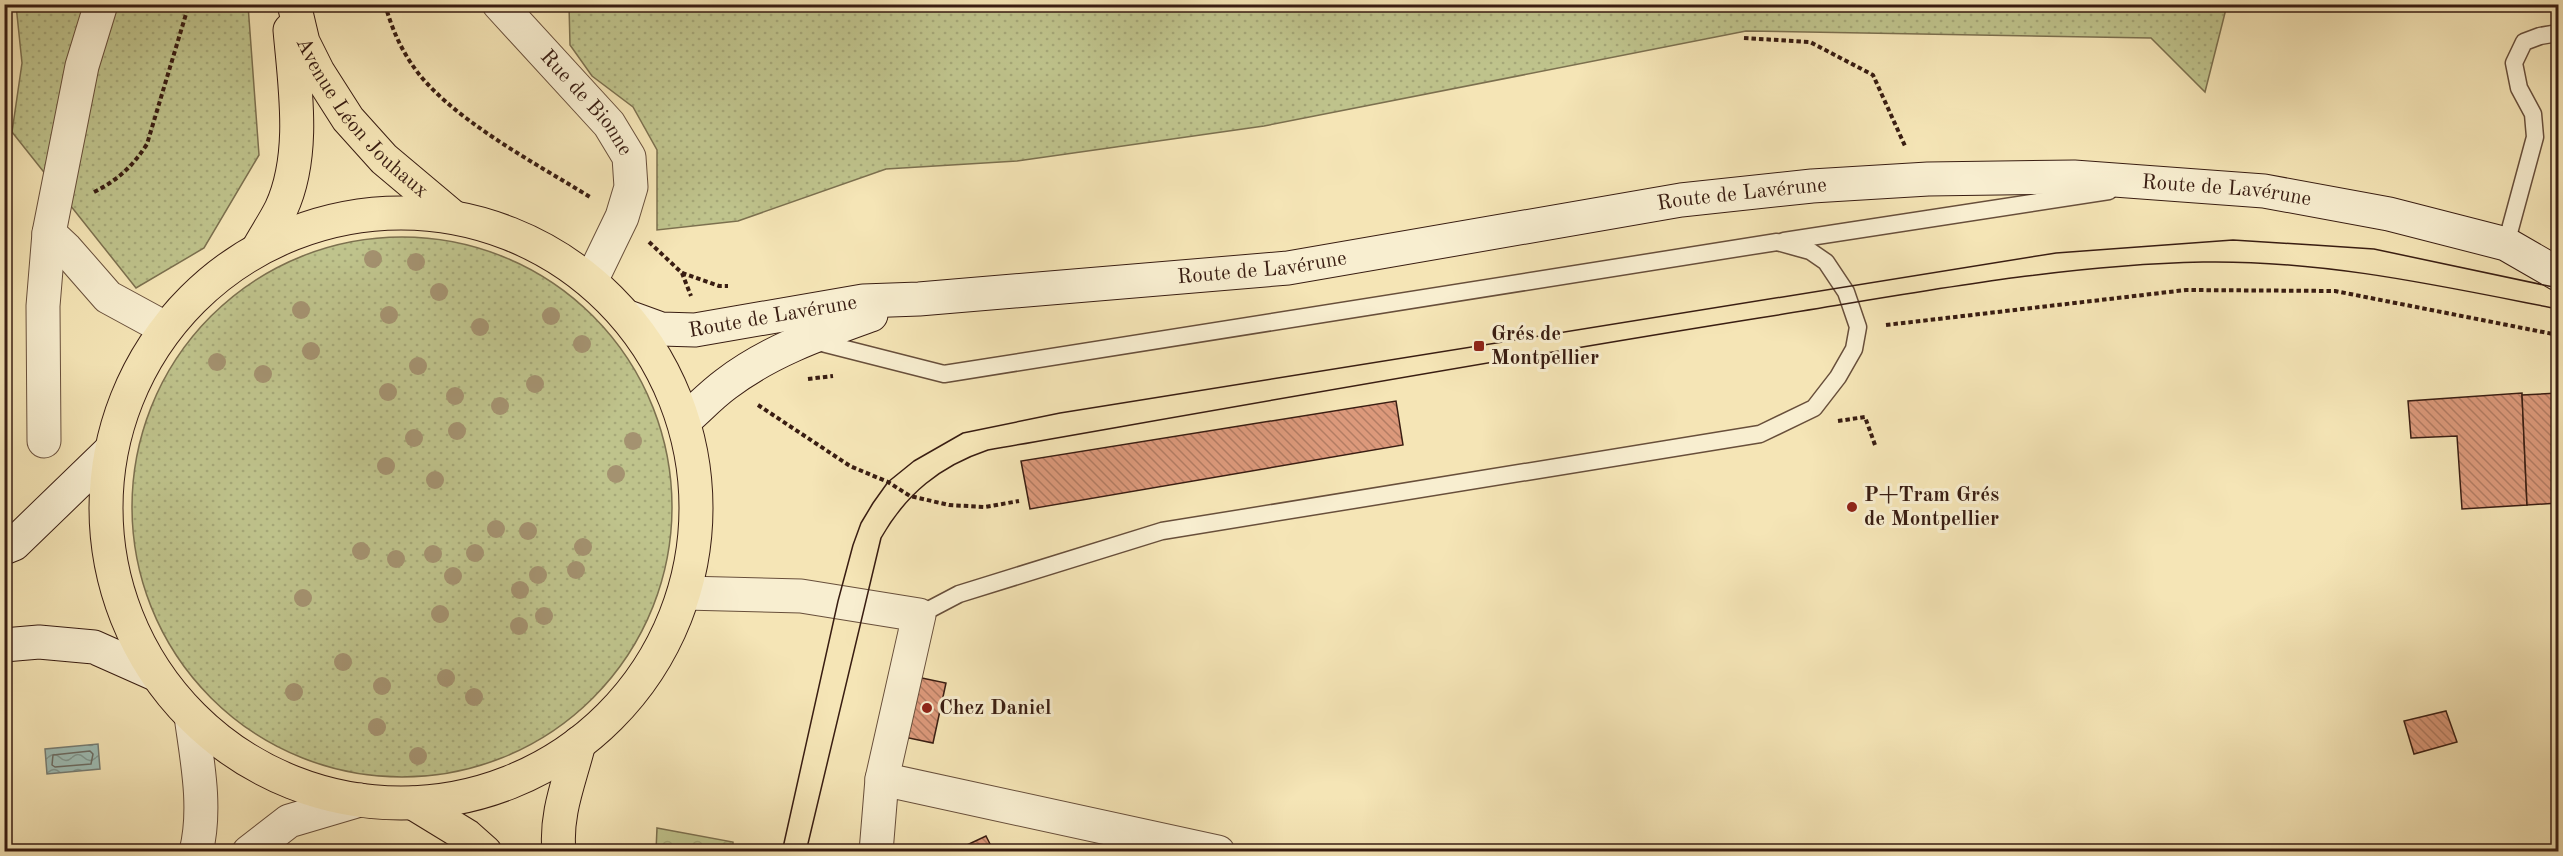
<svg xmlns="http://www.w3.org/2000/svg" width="2563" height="856" viewBox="0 0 2563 856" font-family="'Old Standard TT',serif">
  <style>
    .grass { fill: url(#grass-dots); stroke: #7c704f; stroke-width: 1.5 }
    .forest { fill: url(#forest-crowns); stroke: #7c704f; stroke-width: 1.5 }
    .water { fill: url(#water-waves); stroke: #767d74; stroke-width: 1.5 }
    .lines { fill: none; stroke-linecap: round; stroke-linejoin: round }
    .shore { stroke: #6c6d64; stroke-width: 1.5 }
    .building { fill: url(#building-back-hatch); stroke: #391d12; stroke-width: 1.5 }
    .service-casing { stroke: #684f3b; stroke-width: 19 }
    .minor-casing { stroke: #684f3b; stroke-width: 35 }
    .tertiary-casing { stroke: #684f3b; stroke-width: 35 }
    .secondary-casing { stroke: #391d12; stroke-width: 35 }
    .primary-casing { stroke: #391d12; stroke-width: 35 }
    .path { stroke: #391d12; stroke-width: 4; stroke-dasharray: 4.5 3; stroke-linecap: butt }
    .service { stroke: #f8eed0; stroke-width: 16 }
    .minor { stroke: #f8eed0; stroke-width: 33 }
    .tertiary { stroke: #f8eed0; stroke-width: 33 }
    .secondary { stroke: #f8eed0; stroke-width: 33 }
    .primary { stroke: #f5e5b6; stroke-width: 33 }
    .tram { stroke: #391d12; stroke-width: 1.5 }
    .tree { fill: #a49270 }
    .poi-dot { fill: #8f2418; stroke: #f8eed0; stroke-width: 2 }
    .labels { text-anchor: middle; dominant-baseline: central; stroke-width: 6; stroke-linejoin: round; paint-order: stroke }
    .street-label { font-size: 21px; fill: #391d12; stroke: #f8eed0 }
    .poi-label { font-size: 21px; font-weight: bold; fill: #391d12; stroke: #f8eed0; text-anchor: start }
  </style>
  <defs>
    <pattern id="grass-dots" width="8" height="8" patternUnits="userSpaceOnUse" patternTransform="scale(1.5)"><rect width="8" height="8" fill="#bfc38c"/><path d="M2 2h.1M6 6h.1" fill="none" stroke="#a5a778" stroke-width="1.8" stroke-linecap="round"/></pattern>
    <pattern id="forest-crowns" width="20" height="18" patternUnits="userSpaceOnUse" patternTransform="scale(1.5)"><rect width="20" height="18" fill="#bfc38c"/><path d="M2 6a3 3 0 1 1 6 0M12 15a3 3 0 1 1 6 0" fill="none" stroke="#a5a778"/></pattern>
    <pattern id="water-waves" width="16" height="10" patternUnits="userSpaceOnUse" patternTransform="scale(1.5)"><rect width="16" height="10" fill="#9ebdb5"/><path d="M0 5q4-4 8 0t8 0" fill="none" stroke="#829992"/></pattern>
    <pattern id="building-back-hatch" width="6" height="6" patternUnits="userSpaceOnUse" patternTransform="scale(1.5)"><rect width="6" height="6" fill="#dc997b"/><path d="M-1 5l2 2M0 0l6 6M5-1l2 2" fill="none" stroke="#b37c63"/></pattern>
  </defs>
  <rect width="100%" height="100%" fill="#f5e5b6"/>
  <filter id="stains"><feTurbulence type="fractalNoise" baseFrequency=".00333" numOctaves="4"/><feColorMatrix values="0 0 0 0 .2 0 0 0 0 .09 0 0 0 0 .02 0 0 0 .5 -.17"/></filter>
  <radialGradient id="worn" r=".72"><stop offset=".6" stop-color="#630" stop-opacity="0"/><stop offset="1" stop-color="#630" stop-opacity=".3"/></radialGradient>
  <g class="grass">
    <polygon points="16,5 248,5 259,155 204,248 136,288 12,132 22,63"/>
    <polygon points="569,5 569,4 2227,5 2205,92 2151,38 1746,31 1264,126 1017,161 886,169 738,221 657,230 657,150 633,107 592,76 570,45"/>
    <circle cx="402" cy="507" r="270"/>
  </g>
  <polygon class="forest" points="657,828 733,842 733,851 656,851"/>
  <polygon class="water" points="98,744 100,769 47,774 45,749"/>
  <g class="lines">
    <polygon class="shore" points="90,751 93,754 91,764 55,767 52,765 53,755"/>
  </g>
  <g class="building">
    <polygon points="2522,393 2527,505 2462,509 2457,436 2411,438 2408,401"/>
    <polygon points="2558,393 2558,503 2527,505 2522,395"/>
    <polygon points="1396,401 1403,445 1030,509 1021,461"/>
    <polygon points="917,677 946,683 933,743 904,737"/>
    <polygon points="2446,711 2457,742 2414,754 2404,721"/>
    <polygon points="986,836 994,852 952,852"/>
    <polygon points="2542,846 2543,852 2521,852 2532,848"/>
  </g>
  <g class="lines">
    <defs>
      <g id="service">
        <polyline points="1784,241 2109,191"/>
        <polyline points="2506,244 2535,137 2533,114 2519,88 2514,63 2524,42 2540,36 2558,33"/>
        <polyline points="814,341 944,374 1777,242 1810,251 1826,262 1846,292 1858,327 1854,349 1838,377 1814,408 1760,434 1162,531 959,594 919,615"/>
      </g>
      <g id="minor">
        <polyline points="101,4 82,66 49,233 66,249 108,297 165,328"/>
        <path id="s1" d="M 499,4 L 609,124 L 629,157 L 631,187 L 622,217 L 591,281"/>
        <polyline points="44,441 43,306 49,233"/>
        <polyline points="685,593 801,596 919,615 882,779 876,852"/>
        <polyline points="882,779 1218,852"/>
      </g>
      <g id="tertiary">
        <path d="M 191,716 C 197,760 207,808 196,852"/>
        <polyline points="249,852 289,821 360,800"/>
      </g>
      <g id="secondary">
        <path id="s2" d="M 628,317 L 661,329 L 695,330 L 863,301 L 919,299 L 1288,268 L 1681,200 L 1812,186 L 1928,179 L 2074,177 L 2264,191 L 2389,214 L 2506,244 L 2558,274"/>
        <path d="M 684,421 C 698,409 711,395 726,384 C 769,351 821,333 871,315"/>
        <polyline points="4,548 14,544 110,451"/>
        <polyline points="4,645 39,642 94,647 157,675"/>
      </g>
      <g id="primary">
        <path id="s3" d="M 294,4 L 303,42 L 318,72 L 348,119 L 384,159 L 453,217"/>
        <circle cx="401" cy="508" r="295"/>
        <path d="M 258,249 C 265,236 274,223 281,209 C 306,155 295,87 290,30"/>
        <polyline points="413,803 467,836 485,852"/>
        <path d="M 559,852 C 555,813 570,780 579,743"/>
      </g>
    </defs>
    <use href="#service" class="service-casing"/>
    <use href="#minor" class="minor-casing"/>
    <use href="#tertiary" class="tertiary-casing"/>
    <use href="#secondary" class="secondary-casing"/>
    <use href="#primary" class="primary-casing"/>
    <g class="path">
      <path d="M 385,4 C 391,26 399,45 411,63 C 445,116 537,164 590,197"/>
      <polyline points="1744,38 1810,42 1873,75 1905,146"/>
      <path d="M 94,192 C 118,180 133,166 147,144 L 189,4"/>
      <polyline points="649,242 682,273 691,296"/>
      <polyline points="682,273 719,286 728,286"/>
      <polyline points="1886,325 2186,290 2335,291 2558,335"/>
      <polyline points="808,379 833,376"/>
      <polyline points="758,405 850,466 888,482 910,496 949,505 985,507 1019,501"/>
      <polyline points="1838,421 1865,417 1875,445"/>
    </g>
    <use href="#service" class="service"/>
    <use href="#minor" class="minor"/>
    <use href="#tertiary" class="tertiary"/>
    <use href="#secondary" class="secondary"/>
    <use href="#primary" class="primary"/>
    <g class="tram">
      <polyline points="782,852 838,601 853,545 861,523 873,503 888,482 914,461 963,433 1060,413 2056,253 2233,240 2314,245 2374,249 2558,288"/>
      <path d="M 806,852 L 881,538 C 906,494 940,466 988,450 C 1245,405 1502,359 1759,318 C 1906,295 2054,265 2203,262 C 2324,260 2441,286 2558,309"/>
    </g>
  </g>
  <g class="tree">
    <circle cx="373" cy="259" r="9"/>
    <circle cx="416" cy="262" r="9"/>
    <circle cx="439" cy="292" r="9"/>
    <circle cx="301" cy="310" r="9"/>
    <circle cx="389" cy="315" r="9"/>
    <circle cx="551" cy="316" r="9"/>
    <circle cx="480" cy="327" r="9"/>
    <circle cx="582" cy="344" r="9"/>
    <circle cx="311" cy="351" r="9"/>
    <circle cx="217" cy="362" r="9"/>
    <circle cx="418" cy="366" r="9"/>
    <circle cx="263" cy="374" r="9"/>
    <circle cx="535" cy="384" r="9"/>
    <circle cx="388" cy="392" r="9"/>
    <circle cx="455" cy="396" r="9"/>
    <circle cx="500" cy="406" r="9"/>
    <circle cx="457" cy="431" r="9"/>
    <circle cx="414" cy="438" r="9"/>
    <circle cx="633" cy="441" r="9"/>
    <circle cx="386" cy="466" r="9"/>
    <circle cx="616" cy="474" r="9"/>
    <circle cx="435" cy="480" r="9"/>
    <circle cx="496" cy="529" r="9"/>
    <circle cx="528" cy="531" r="9"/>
    <circle cx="583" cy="547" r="9"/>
    <circle cx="361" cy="551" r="9"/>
    <circle cx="475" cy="553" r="9"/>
    <circle cx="433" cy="554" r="9"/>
    <circle cx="396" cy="559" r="9"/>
    <circle cx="576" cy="570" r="9"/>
    <circle cx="538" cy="575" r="9"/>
    <circle cx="453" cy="576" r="9"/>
    <circle cx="520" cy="590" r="9"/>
    <circle cx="303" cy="598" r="9"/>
    <circle cx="440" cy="614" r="9"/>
    <circle cx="544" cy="616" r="9"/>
    <circle cx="519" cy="626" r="9"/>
    <circle cx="343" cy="662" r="9"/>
    <circle cx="446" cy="678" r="9"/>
    <circle cx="382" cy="686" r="9"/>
    <circle cx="294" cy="692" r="9"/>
    <circle cx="474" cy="697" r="9"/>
    <circle cx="377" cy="727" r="9"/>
    <circle cx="418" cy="756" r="9"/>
  </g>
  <g class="poi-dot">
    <rect x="1473" y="340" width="12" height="12" rx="3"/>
    <circle cx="1852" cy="507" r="6"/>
    <circle cx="927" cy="708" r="6"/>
  </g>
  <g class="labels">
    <g class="street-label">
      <text stroke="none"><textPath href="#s1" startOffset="132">Rue de Bionne</textPath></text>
      <text stroke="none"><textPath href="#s3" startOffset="136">Avenue Léon Jouhaux</textPath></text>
      <text stroke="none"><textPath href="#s2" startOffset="1612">Route de Lavérune</textPath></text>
      <text stroke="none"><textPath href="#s2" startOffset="1126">Route de Lavérune</textPath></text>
      <text stroke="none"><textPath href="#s2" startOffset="640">Route de Lavérune</textPath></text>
      <text stroke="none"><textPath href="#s2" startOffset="148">Route de Lavérune</textPath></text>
    </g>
    <g class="poi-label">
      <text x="1491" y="334">Grés de<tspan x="1491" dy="24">Montpellier</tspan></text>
      <text x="1864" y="495">P+Tram Grés<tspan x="1864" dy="24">de Montpellier</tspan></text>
      <text x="939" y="708">Chez Daniel</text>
    </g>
  </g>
  <rect width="2563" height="856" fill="none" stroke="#f5e5b6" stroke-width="24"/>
  <rect x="6" y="6" width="2551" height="844" fill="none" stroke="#391d12" stroke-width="3"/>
  <rect x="12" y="12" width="2539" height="832" fill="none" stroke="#391d12" stroke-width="1.5"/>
  <rect width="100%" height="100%" filter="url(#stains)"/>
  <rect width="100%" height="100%" fill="url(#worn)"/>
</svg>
